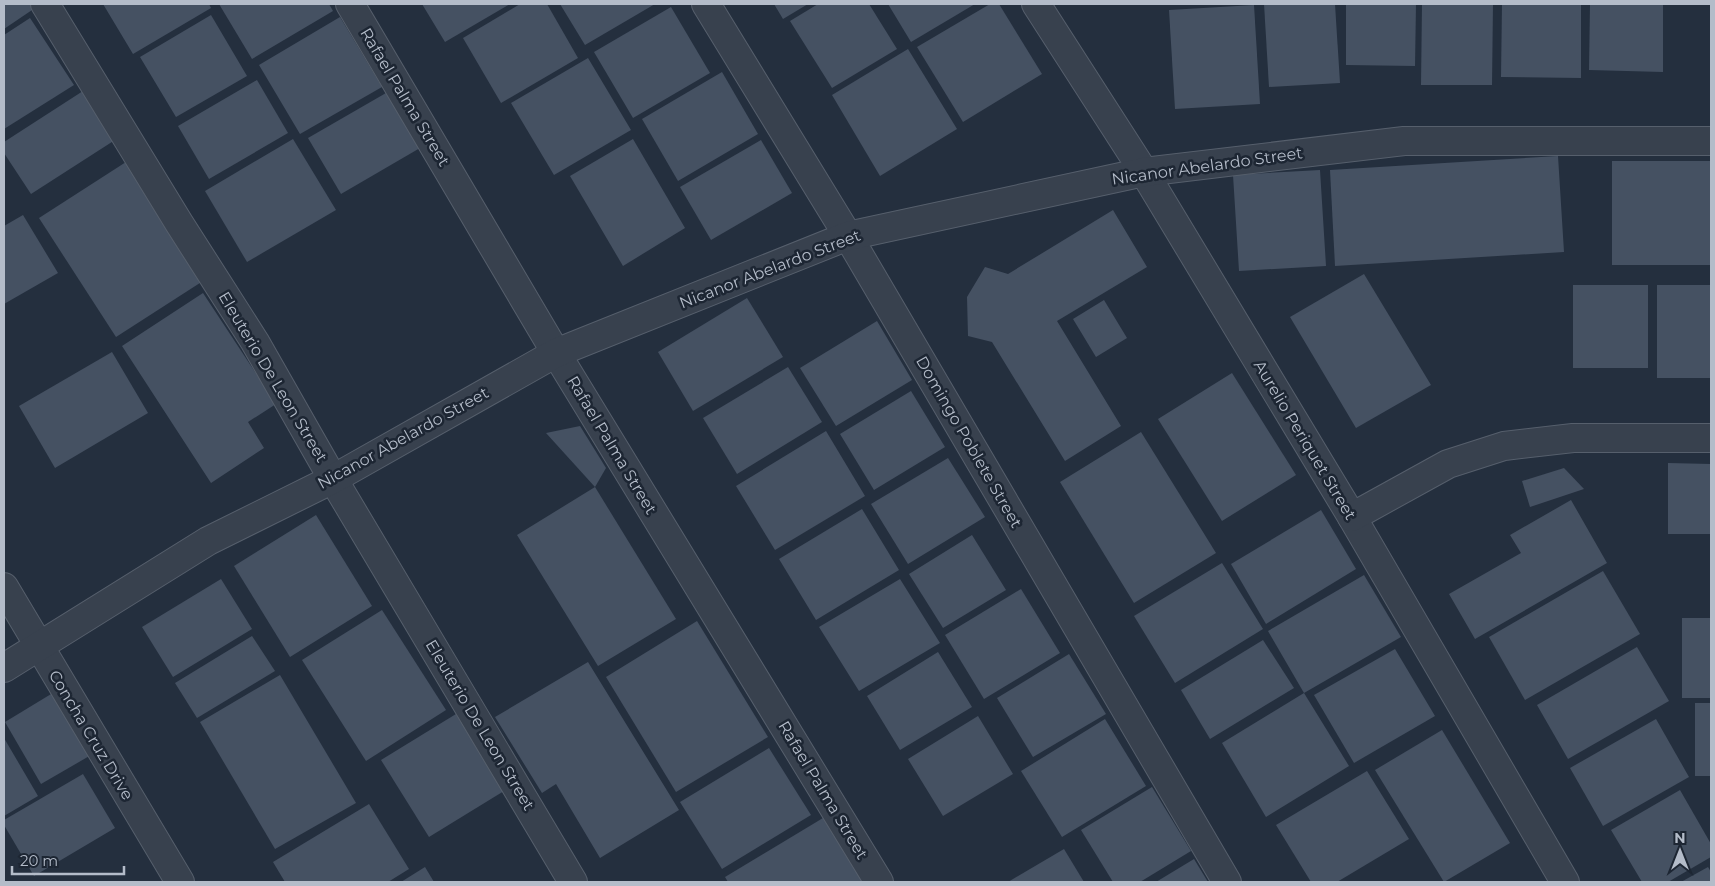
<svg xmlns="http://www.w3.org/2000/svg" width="1715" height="886" viewBox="0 0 1715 886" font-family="Montserrat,sans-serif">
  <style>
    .building { fill: #455162 }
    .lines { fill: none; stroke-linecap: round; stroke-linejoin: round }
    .minor-casing { stroke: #565f6c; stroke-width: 30 }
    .minor { stroke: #38414e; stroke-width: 28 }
    .labels { text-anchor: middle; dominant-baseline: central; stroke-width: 5; stroke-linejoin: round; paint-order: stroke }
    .street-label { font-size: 16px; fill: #b4bcc9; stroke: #1d2633 }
  </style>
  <rect width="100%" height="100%" fill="#242f3e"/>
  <g class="building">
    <polygon points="4,4 32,4 35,8 4,29"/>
    <polygon points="103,4 209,4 211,8 133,54"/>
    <polygon points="219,4 329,4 333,11 252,59"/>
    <polygon points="422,4 510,4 445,42"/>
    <polygon points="520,4 547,4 578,58 501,103 463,38"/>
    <polygon points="560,4 655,4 585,45"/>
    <polygon points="774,4 808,4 783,19"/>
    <polygon points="818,4 869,4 897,49 832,88 790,21"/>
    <polygon points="888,4 975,4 911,42"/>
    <polygon points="990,4 999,4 1042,74 963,122 917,47"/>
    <polygon points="1264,4 1335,4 1340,83 1269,87"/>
    <polygon points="1346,4 1416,4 1415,66 1346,65"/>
    <polygon points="1422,4 1493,4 1492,85 1421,85"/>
    <polygon points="1502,4 1581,4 1581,78 1501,77"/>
    <polygon points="1590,4 1663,4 1663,72 1589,70"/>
    <polygon points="1254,5 1260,104 1175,109 1169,10"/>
    <polygon points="671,7 710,73 633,118 594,52"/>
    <polygon points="211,15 247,76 176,117 140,57"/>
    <polygon points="340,17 382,87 300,134 259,65"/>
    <polygon points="30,18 74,85 4,129 4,35"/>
    <polygon points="908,49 957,129 880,176 832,95"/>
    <polygon points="588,58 631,130 554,175 511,103"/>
    <polygon points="722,72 758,134 678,181 642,119"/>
    <polygon points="257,80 288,133 209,179 178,126"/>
    <polygon points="83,91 115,140 31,194 4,153 4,142"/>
    <polygon points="386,93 420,148 341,194 308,138"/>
    <polygon points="293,139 336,210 247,262 205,191"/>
    <polygon points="633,139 685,228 623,266 570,176"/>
    <polygon points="761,140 792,193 711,240 680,187"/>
    <polygon points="1558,156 1564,252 1335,266 1330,170"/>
    <rect x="1612" y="161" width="99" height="104"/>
    <polygon points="126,162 203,281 116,337 39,218"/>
    <polygon points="1320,170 1326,266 1239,271 1233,175"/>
    <polygon points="1113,210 1147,267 1057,321 1121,426 1065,461 992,342 968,336 967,297 985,267 1008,274"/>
    <polygon points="23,215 58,273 4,304 4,226"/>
    <polygon points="1364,274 1431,385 1356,428 1290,317"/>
    <rect x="1573" y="285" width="75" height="83"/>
    <rect x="1657" y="285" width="54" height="93"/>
    <polygon points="203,293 276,404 248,422 264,448 211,483 122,346"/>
    <polygon points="747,298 783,357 693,411 658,352"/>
    <polygon points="1104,300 1127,338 1096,357 1073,319"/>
    <polygon points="877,321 912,380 836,426 800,368"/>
    <polygon points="112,352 148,413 55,468 19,406"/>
    <polygon points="788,367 822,422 737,474 703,418"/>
    <polygon points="1232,373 1296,475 1222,521 1158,419"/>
    <polygon points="911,391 945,447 874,490 840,434"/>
    <polygon points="580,426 606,468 595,487 546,433"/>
    <polygon points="826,431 865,496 775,550 736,486"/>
    <polygon points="1141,432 1216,553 1134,603 1060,482"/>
    <polygon points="948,458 985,517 908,564 871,504"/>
    <polygon points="1668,463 1711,464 1711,534 1668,534"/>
    <polygon points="1564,468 1584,489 1530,507 1522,481"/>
    <polygon points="595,487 676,619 598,666 517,535"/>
    <polygon points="1571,500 1607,563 1475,639 1449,594 1521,553 1510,535"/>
    <polygon points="862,509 899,570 816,620 779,559"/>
    <polygon points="1321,510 1356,569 1266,624 1231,564"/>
    <polygon points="316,515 372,606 290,657 234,566"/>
    <polygon points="972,535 1006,590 943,628 909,574"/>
    <polygon points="1222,563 1263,629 1175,683 1134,616"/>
    <polygon points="1603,571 1640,634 1525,700 1489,637"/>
    <polygon points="1364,575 1401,637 1304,693 1268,631"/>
    <polygon points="221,579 252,629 173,677 142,627"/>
    <polygon points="900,579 940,643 859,691 819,627"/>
    <polygon points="1021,589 1060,653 984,699 945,635"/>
    <polygon points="382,610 446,710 366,761 302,660"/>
    <rect x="1682" y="618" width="29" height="80"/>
    <polygon points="697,621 768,737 676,792 606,677"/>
    <polygon points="252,636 275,671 197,718 175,683"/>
    <polygon points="1263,640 1294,688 1210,739 1181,690"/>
    <polygon points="1637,647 1669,701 1568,759 1537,705"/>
    <polygon points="1395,649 1435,716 1354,763 1314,695"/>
    <polygon points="938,652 972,707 900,750 867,696"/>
    <polygon points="1069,654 1106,714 1033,757 997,698"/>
    <polygon points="588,662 679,810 600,858 556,784 542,793 495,717"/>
    <polygon points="280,675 356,803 275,849 200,722"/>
    <polygon points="61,688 98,751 41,784 5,722"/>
    <polygon points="1304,693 1349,766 1266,817 1222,743"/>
    <rect x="1695" y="703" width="16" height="73"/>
    <polygon points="456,714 504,791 429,837 381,760"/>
    <polygon points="978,716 1013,774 943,816 908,759"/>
    <polygon points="1105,719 1146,786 1062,837 1021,771"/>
    <polygon points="1656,719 1689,777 1603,826 1570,768"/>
    <polygon points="1442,730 1510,843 1444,882 1375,770"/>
    <polygon points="4,738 38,796 4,816"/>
    <polygon points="769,748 811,815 722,869 680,802"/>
    <polygon points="1367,771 1409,839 1337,882 1311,882 1276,825"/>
    <polygon points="83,774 115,828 34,876 4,825 4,820"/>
    <polygon points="1152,787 1191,851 1140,882 1113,882 1081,830"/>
    <polygon points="1680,790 1711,844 1711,857 1668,882 1642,882 1611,830"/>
    <polygon points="369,804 409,869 388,882 285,882 273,862"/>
    <polygon points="823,818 862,881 728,882 725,877"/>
    <polygon points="1064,849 1084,882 1008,882"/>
    <polygon points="1194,859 1208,882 1156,882"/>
    <polygon points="425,867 434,882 401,882"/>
    <polygon points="1708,867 1711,872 1711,882 1681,882"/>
  </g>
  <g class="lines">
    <defs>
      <g id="minor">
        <polyline points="45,4 179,223 255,342 333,479 573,882"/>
        <polyline points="350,4 556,353 879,882"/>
        <polyline points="706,4 848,236 1227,882"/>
        <polyline points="1036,4 1144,172 1352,517 1565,882"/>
        <polyline points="1352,517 1448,464 1504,446 1573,438 1711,438"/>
        <polyline points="4,587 180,882"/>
        <polyline points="4,668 208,541 333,479 556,353 848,236 1144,172 1404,141 1711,141"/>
      </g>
    </defs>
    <use href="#minor" class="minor-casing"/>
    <use href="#minor" class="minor"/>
  </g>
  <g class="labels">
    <g class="street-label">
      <text transform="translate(405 97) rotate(59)">Rafael Palma Street</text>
      <text transform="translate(1207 166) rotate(-8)">Nicanor Abelardo Street</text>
      <text transform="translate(770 269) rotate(-21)">Nicanor Abelardo Street</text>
      <text transform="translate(273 377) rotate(59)">Eleuterio De Leon Street</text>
      <text transform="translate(403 438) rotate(-29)">Nicanor Abelardo Street</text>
      <text transform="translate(1305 440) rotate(59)">Aurelio Periquet Street</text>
      <text transform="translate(969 442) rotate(60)">Domingo Poblete Street</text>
      <text transform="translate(612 445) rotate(59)">Rafael Palma Street</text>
      <text transform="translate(480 725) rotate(59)">Eleuterio De Leon Street</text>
      <text transform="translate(91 735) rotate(59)">Concha Cruz Drive</text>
      <text transform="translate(823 790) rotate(59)">Rafael Palma Street</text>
    </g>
  </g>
  <rect width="1715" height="886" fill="none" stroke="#b4bcc9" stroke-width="10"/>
  <g transform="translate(1680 851)" stroke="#1d2633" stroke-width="4" paint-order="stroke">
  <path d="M0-4L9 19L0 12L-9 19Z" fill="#b4bcc9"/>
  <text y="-8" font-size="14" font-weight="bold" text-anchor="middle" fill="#b4bcc9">N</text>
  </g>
  <path d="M12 866v8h112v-8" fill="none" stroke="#b4bcc9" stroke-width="2.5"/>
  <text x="20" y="866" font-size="15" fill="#b4bcc9" stroke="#1d2633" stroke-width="4" paint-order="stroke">20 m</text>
</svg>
